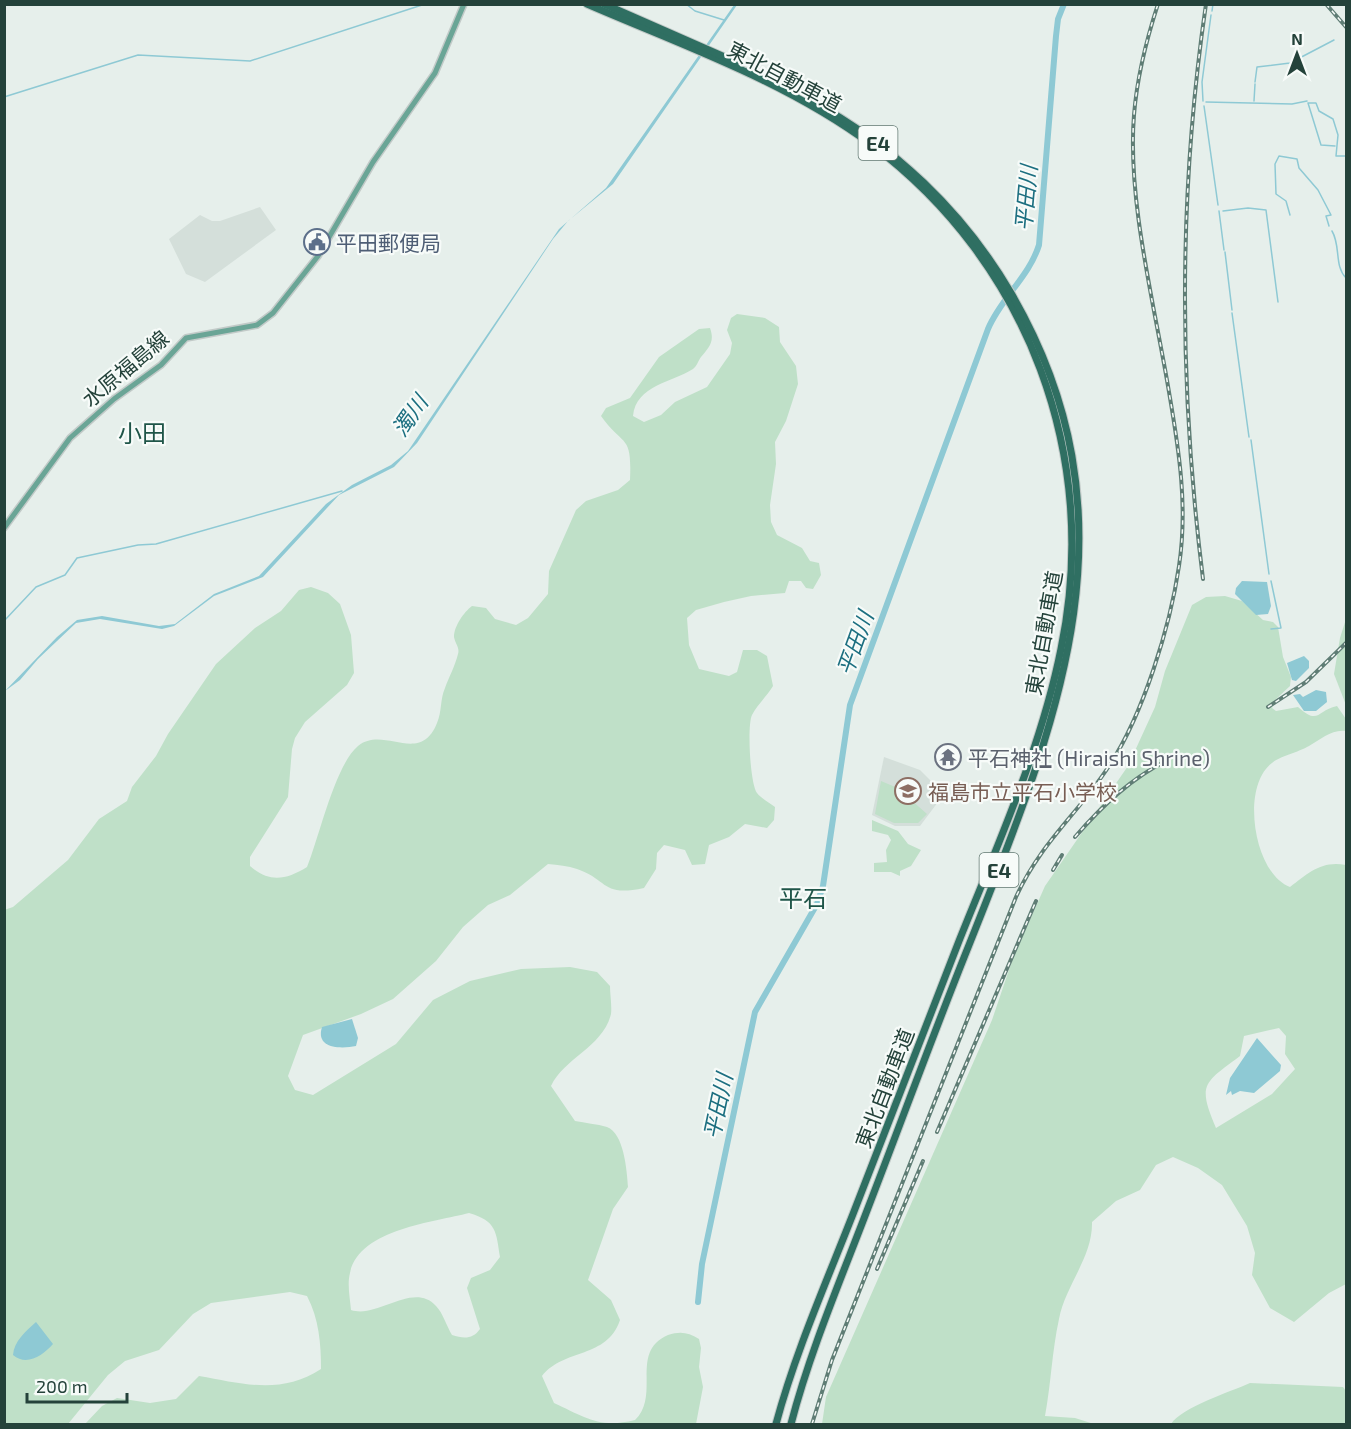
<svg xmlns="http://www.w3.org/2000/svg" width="1351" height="1429" viewBox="0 0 1351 1429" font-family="'Exo 2','Noto Sans JP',sans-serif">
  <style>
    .built { fill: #d4dfda }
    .green { fill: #bfe0c8; fill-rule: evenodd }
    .water { fill: #8ec9d4 }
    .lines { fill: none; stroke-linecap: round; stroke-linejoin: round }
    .stream { stroke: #8ec9d4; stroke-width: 1.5 }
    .river { stroke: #8ec9d4; stroke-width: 6 }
    .major-casing { stroke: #c2cac8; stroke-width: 8 }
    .highway-casing { stroke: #c2cac8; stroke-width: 9 }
    .major { stroke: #6aa596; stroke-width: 5 }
    .highway { stroke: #2f6f62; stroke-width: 7 }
    .rail-casing { stroke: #5f7d75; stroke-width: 4 }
    .rail { stroke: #f7fbf9; stroke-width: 1.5; stroke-dasharray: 4.5; stroke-linecap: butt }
    .labels { text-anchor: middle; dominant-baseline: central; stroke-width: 4.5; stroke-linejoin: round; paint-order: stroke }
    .shield { fill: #f7fbf9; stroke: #637a73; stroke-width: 1.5 }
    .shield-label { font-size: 20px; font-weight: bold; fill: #24423a }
    .street-label { font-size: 21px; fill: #24423a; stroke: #f7fbf9 }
    .service-label { font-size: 21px; fill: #4e5e75; stroke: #f7fbf9; text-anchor: start }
    .worship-label { font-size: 21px; fill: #5b616d; stroke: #f7fbf9; text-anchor: start }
    .education-label { font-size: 21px; fill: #785e54; stroke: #f7fbf9; text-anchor: start }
    .water-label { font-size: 22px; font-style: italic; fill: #1c6f80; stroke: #f7fbf9 }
    .quarter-label { font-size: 24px; fill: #1f5548; stroke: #f7fbf9 }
  </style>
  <rect width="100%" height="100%" fill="#e6efeb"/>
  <g class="built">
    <polygon points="260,207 276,230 205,282 186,274 169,239 200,215 212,221 220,221"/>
    <polygon points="884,757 920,770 944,794 920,826 895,826 872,815"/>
  </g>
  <g class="green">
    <path d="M 737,314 L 765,318 L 779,327 L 780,342 L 796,366 L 798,384 L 786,421 L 775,442 L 776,464 L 770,505 L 771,522 L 777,535 L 802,548 L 810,561 L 819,563 L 821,575 L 813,589 L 806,588 L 801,581 L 789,581 L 785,593 L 751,596 L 724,602 L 696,610 L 687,618 L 689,645 L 699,669 L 729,676 L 737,672 L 743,650 L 757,650 L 767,656 L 773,686 C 767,696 757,705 752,715 C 747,725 750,784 757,793 C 761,798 769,803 775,807 L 774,820 L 767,828 L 745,824 L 729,837 L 709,845 L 705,864 L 692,865 L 685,850 L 664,845 L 657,853 L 656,869 L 644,888 C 601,897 609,880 577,869 C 568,866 558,865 548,864 L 510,895 L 488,905 L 463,927 L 436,961 L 393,999 L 361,1014 L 303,1035 L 288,1076 L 295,1090 L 313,1095 L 396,1044 L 433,1000 L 470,981 L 521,969 L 570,967 L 597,972 L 610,986 C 610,994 612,1006 611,1014 C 603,1047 564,1058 551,1086 L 575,1121 C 585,1123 597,1124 607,1127 C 624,1133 627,1171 628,1187 L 613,1209 L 588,1280 L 611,1300 L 620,1320 C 607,1359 564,1348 542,1376 L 554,1403 C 585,1417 599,1429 635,1420 C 661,1395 629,1352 668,1335 C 680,1331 688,1332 699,1339 L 701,1348 L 699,1367 L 703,1387 L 696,1424 L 85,1424 L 102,1406 L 117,1398 L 150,1403 L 176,1399 L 199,1376 C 244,1384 281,1395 321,1369 C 321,1344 319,1319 307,1296 L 290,1292 L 211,1303 L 193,1314 L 159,1350 L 125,1361 L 108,1375 L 68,1424 L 5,1424 L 4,910 L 13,907 L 68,860 L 99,819 L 127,801 L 132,787 L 156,756 L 168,734 L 216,664 L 255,628 L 281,611 L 299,590 L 311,587 L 328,593 L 340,604 L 351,635 L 354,673 L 347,685 L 305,722 L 295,738 L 292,749 L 288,797 L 250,857 L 250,866 C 269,883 286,880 307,867 C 319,838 335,765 358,746 C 384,725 420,766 437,723 C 442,712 440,699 445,688 C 449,677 455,666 458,654 C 460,648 455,643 454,637 C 454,626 464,612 472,606 L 486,608 L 495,619 L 516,625 L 528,618 L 548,594 L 549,571 L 576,510 L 586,501 L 618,490 L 630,480 C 632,433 624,448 601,416 L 606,408 L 630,398 L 659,357 L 699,329 L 710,328 C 715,342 709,347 701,357 C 698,361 697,366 693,369 C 673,382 636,385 633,416 L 644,422 L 661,415 L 675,402 L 707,387 L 730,354 L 732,343 L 727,330 L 731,318 ZM 469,1213 C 497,1221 496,1232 500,1257 L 490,1270 L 471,1278 L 467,1288 L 480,1329 C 473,1339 464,1339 452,1335 C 447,1327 443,1313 436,1306 C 413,1281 378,1319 351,1310 C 350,1298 347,1284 350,1273 C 359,1229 435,1222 469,1213 Z"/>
    <path d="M 1225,596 L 1242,601 L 1263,620 L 1273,622 L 1278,627 L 1283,657 L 1291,677 L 1290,686 L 1274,701 L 1272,708 L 1276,711 L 1298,707 C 1319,726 1317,710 1337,706 L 1346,719 L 1346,731 C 1332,729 1321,739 1309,746 C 1299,752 1278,757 1272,763 C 1240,787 1254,874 1290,887 C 1308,873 1322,860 1346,865 L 1346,1284 L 1329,1293 L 1294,1322 L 1270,1308 L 1252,1275 L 1255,1253 L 1247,1226 L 1222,1185 L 1198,1168 L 1173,1157 L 1156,1165 L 1140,1190 L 1116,1201 L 1092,1222 C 1093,1257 1065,1286 1059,1319 C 1052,1351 1051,1384 1045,1416 L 1075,1418 L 1094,1424 L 822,1424 L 826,1397 L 992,1020 L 1013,958 L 1045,886 L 1128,766 L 1155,707 L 1165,671 L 1192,605 L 1206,597 ZM 1279,1028 L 1286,1036 L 1285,1054 L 1295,1069 L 1272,1094 L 1216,1128 C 1197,1084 1204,1083 1240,1056 L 1244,1036 Z"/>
    <polygon points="1346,619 1346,705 1334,674 1340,638"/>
    <polygon points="881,781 912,794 910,799 927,814 918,823 894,823 875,814"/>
    <polygon points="872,820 898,831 908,844 921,850 911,866 900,871 900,876 891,872 874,872 874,863 887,862 886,850 891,840 888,835 872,831"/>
    <path d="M 1250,1383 L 1343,1387 L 1346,1391 L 1346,1424 L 1171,1424 C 1182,1407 1230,1392 1250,1383 Z"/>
  </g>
  <g class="water">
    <polygon points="734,5 737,5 613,184 568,221 553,239 417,443 394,467 339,495 263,577 214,596 174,626 162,629 100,619 76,623 38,659 20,680 5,691 57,637 77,620 102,616 159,626 175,624 214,594 259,576 326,504 352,485 391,465 408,451 559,229 606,188"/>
    <polygon points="1242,581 1267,582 1271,606 1268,614 1256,615 1235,594 1236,588"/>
    <polygon points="1304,656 1309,661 1309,668 1296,681 1292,680 1287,663"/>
    <polygon points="1316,690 1326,692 1327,702 1316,711 1304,711 1293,695 1300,694 1303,697"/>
    <path d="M 352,1019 L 358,1038 L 356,1046 C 341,1049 315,1049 322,1027 Z"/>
    <polygon points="1257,1038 1281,1065 1280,1071 1254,1093 1240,1091 1232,1095 1231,1091 1226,1095 1230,1078"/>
    <path d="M 36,1322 L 53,1344 C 43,1355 27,1367 13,1355 C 14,1341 26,1331 36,1322 Z"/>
  </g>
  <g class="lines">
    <g class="stream">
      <polyline points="686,4 695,11 724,20"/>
      <polyline points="1212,11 1213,4"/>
      <polyline points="1255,82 1257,67 1290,63 1334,40"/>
      <polyline points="4,97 138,55 250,61 425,4"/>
      <polyline points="1203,101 1202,82 1211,15"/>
      <polyline points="1254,101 1255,84"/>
      <polyline points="1206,102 1292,104 1307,101"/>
      <polyline points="1204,106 1218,205"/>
      <polyline points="1335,146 1321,145 1308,103 1316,103 1319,111 1333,119 1338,135 1336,156 1346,156"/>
      <polyline points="1219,211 1224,250"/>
      <polyline points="1223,211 1248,208 1266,210 1278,302"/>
      <polyline points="1290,215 1286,201 1276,194 1275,164 1279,156 1297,159 1299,168 1318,190 1331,215 1326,216 1329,226"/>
      <path d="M 1332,231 C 1341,246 1334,266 1346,278"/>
      <polyline points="1225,252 1232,310"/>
      <polyline points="1232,313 1249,437"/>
      <polyline points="1251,440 1269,574"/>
      <polyline points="1271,581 1281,628 1271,629"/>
      <polyline points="4,621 36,587 65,575 77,558 138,545 156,544 342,491"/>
    </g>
    <path class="river" d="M 698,1302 L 702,1264 L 755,1012 L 817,904 L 823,886 L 850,705 L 988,329 C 1001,298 1029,277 1039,245 L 1056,36 L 1058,19 L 1064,4"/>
    <defs>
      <polyline id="major" points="4,528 70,438 114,399 161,365 186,338 257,325 273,313 318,256 373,162 435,73 464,4"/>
      <g id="highway">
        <path d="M 587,4 C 684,46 786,81 872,145 C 1029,263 1101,457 1061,649 C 1041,749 997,846 959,941 C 923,1032 888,1123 853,1214 C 826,1283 795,1353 776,1424"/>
        <polyline points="604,4 736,62"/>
        <path d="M 791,1424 C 810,1351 841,1279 868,1208 C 902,1120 934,1032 969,945 C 1057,723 1143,520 1011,293 C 963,211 893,145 810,100"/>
      </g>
    </defs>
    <use href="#major" class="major-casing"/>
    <use href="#highway" class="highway-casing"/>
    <use href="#major" class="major"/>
    <use href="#highway" class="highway"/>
    <defs>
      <g id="rail">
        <polyline points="1326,4 1346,27"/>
        <path d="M 1203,579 C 1179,388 1178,195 1206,4"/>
        <polyline points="1268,707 1306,682 1346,643"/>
        <path d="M 1075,837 C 1102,806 1131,778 1168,760"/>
        <polyline points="1053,870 1062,855"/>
        <polyline points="937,1132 1036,901"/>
        <polyline points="877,1269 923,1161"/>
        <path d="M 812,1424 L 832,1360 L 1016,897 C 1041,842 1078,814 1109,766 C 1143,715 1170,627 1179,566 C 1188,507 1179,450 1169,392 C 1155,307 1127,200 1134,115 C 1137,77 1146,41 1158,4"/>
      </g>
    </defs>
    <use href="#rail" class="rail-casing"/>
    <use href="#rail" class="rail"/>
  </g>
  <defs>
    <symbol id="civic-ring" viewBox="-11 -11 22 22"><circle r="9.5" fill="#f7fbf9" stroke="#5c6f8a" stroke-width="1.5"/><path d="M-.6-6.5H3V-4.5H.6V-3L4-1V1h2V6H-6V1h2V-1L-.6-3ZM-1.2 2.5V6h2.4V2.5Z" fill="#5c6f8a"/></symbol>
    <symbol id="temple-ring" viewBox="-11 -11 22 22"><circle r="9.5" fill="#f7fbf9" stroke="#6b7280" stroke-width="1.5"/><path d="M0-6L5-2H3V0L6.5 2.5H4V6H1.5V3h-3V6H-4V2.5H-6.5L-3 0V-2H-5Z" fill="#6b7280"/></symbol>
    <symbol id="school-ring" viewBox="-11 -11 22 22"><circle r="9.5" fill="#f7fbf9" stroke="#8d6e63" stroke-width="1.5"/><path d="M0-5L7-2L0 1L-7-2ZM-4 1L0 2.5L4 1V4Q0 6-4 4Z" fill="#8d6e63"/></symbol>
  </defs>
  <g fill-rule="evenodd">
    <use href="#civic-ring" x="302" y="227" width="30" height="30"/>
    <use href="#temple-ring" x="933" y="742" width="30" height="30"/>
    <use href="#school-ring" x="893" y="776" width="30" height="30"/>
  </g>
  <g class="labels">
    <g class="shield">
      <rect x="858.5" y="126" width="39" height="34" rx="4.5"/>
      <rect x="979.5" y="853" width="39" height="34" rx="4.5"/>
    </g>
    <g class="shield-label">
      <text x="878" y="143">E4</text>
      <text x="999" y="870">E4</text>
    </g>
    <g class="street-label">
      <text transform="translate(785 76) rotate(28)">東北自動車道</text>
      <text transform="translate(125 368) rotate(-40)">水原福島線</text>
      <text transform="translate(1043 633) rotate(-80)">東北自動車道</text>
      <text transform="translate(884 1088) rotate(-69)">東北自動車道</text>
    </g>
    <g class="service-label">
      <text x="336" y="242">平田郵便局</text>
    </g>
    <g class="worship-label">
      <text x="968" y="757">平石神社 (Hiraishi Shrine)</text>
    </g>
    <g class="education-label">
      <text x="928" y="791">福島市立平石小学校</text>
    </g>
    <g class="water-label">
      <text transform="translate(1025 198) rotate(-85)">平田川</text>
      <text transform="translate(409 415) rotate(-55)">濁川</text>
      <text transform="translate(854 643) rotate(-70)">平田川</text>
      <text transform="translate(717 1106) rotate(-78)">平田川</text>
    </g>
    <g class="quarter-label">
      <text x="142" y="432">小田</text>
      <text x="803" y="897">平石</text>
    </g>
  </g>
  <rect width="1351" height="1429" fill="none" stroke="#24423a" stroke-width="12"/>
  <g transform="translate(1297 54)" stroke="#f7fbf9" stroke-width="4.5" paint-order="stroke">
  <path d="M0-4.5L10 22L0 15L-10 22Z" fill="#24423a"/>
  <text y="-9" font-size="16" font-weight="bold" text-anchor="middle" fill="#24423a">N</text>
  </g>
  <path d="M27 1393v9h100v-9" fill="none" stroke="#24423a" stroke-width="3"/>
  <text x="36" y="1393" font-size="18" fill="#24423a" stroke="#f7fbf9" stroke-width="4.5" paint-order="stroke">200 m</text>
</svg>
